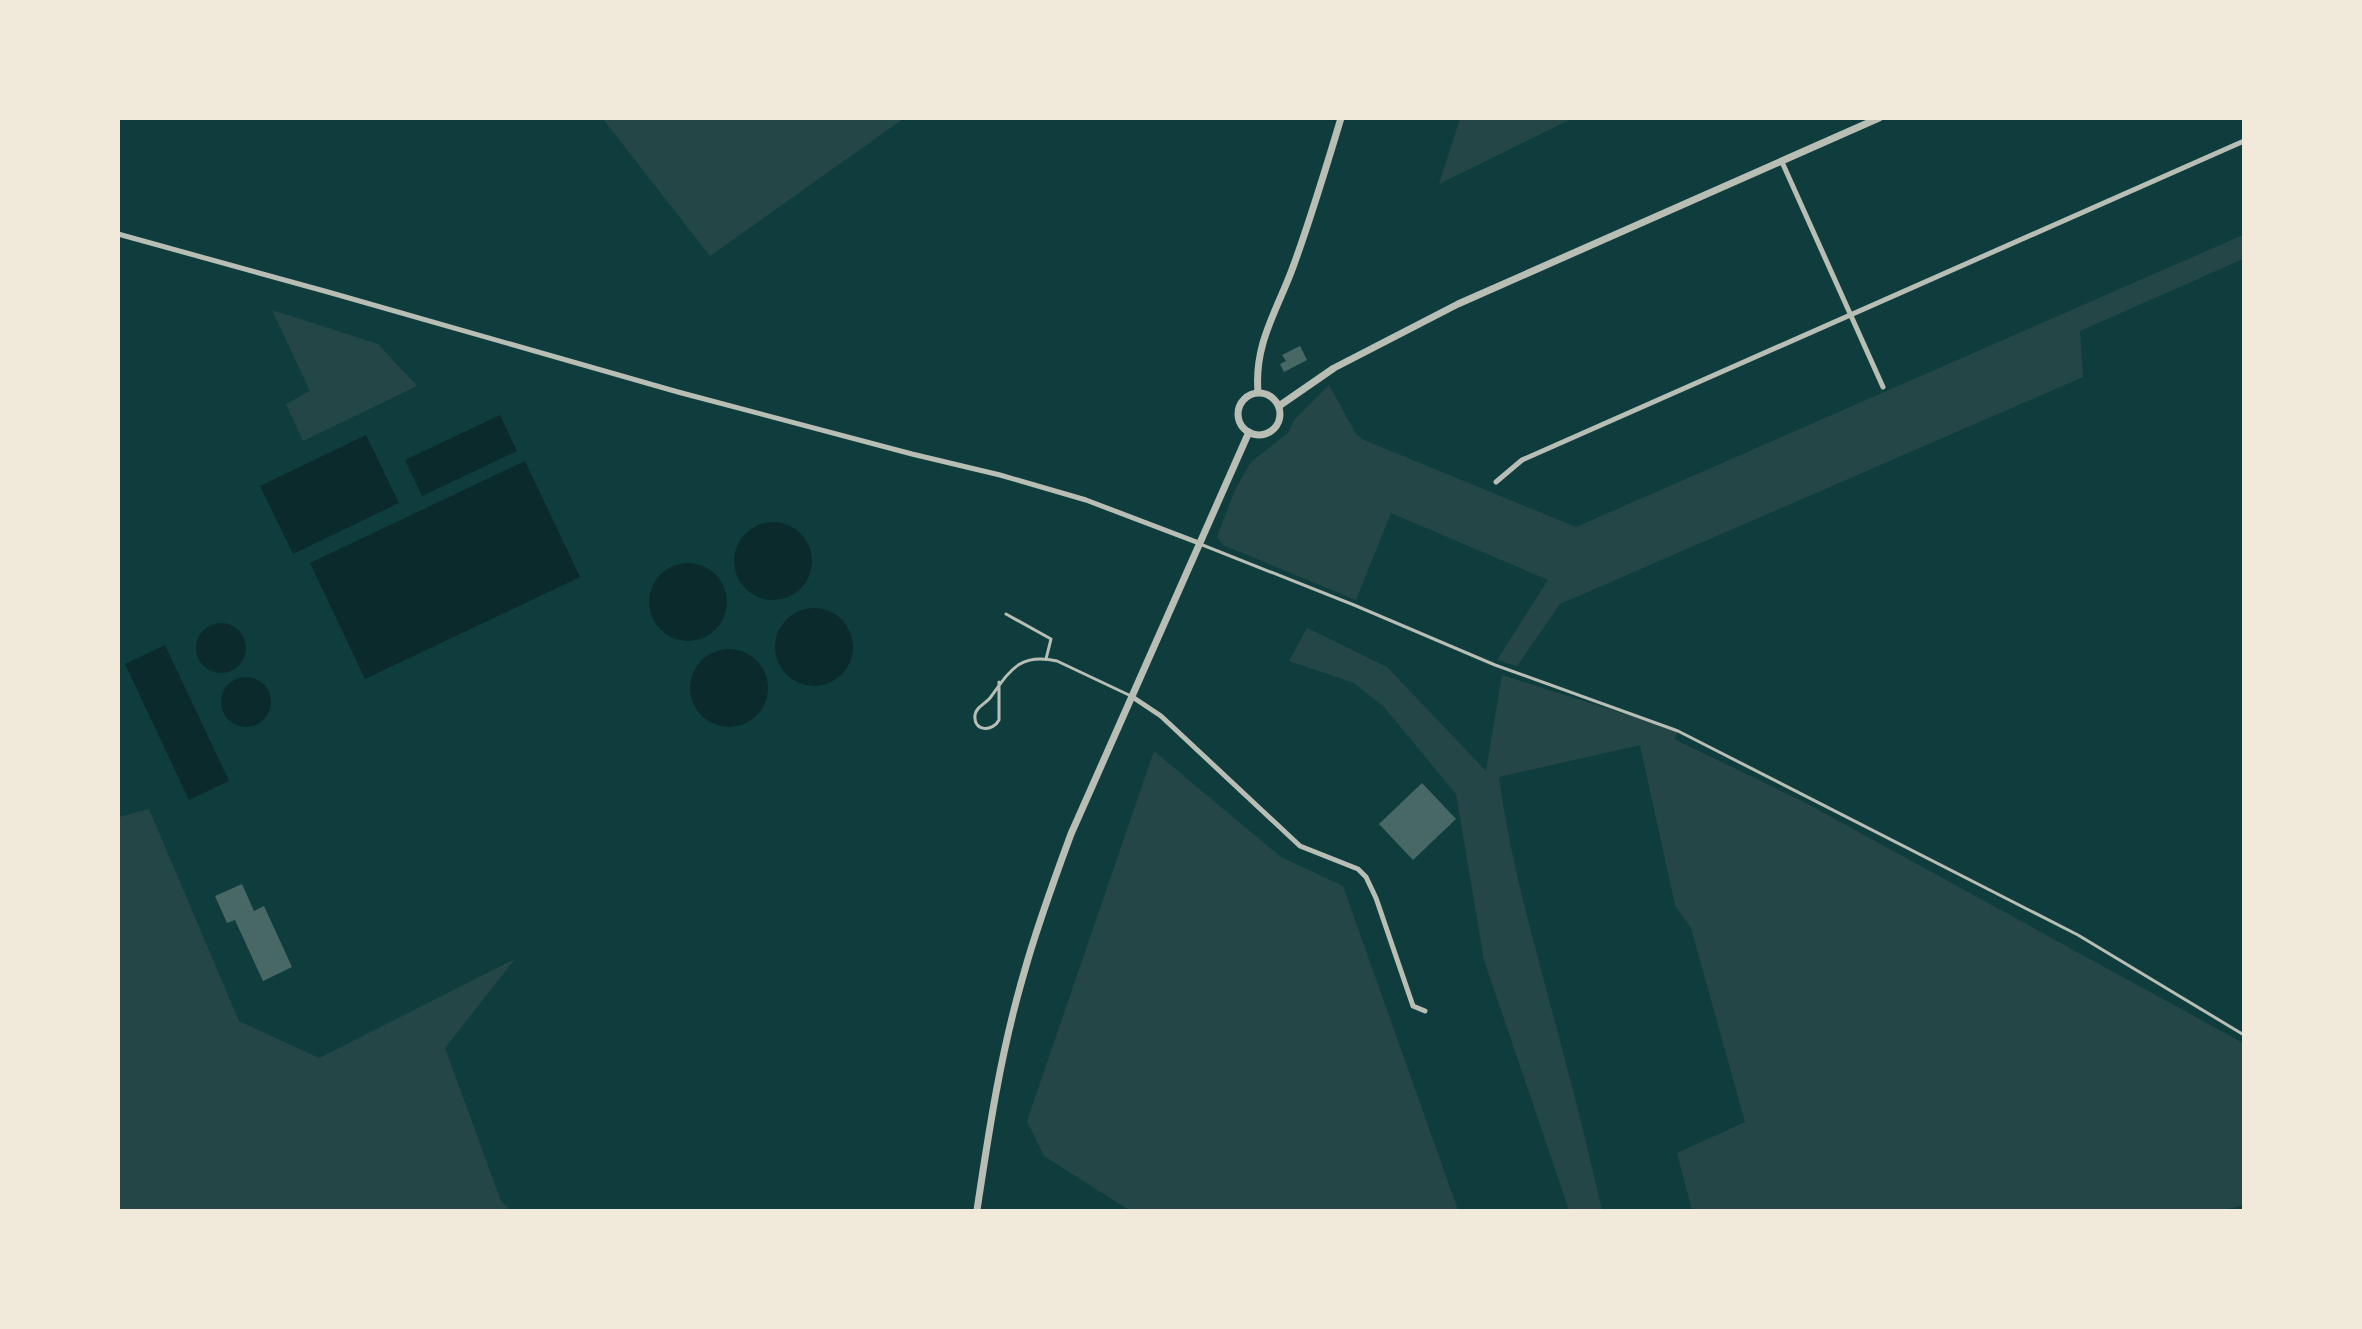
<svg xmlns="http://www.w3.org/2000/svg" width="2362" height="1329" viewBox="0 0 2362 1329" font-family="Quicksand,sans-serif">
  <style>
    .green { fill: #244646 }
    .water { fill: #0a2a2b }
    .building { fill: #486865 }
    .lines { fill: none; stroke-linecap: round; stroke-linejoin: round }
    .service { stroke: #b8beb3; stroke-width: 3 }
    .minor { stroke: #b8beb3; stroke-width: 5 }
    .tertiary { stroke: #b8beb3; stroke-width: 7 }
  </style>
  <rect width="100%" height="100%" fill="#0f3d3e"/>
  <g class="green">
    <polygon points="603,119 903,119 710,256"/>
    <polygon points="1460,119 1460,118 1571,119 1439,184"/>
    <polygon points="2243,235 2243,259 2080,331 2083,377 1560,604 1517,666 1497,660 1548,580 1391,513 1356,600 1223,545 1217,537 1235,490 1251,462 1289,432 1294,420 1329,385 1356,434 1364,440 1576,527"/>
    <polygon points="272,310 378,344 417,386 303,441 286,404 310,391"/>
    <path d="M 1307,628 L 1387,667 L 1486,771 L 1502,675 L 1678,731 L 1674,739 L 1804,802 L 2243,1043 L 2243,1205 L 2224,1210 L 1692,1210 L 1677,1153 L 1745,1122 L 1691,928 L 1675,905 L 1640,745 L 1499,777 C 1512,874 1541,966 1565,1060 C 1579,1110 1590,1160 1602,1210 L 1569,1210 L 1484,960 L 1456,794 L 1384,707 L 1354,683 L 1289,661 Z"/>
    <polygon points="1154,751 1281,857 1343,886 1458,1210 1129,1210 1044,1156 1027,1121"/>
    <polygon points="149,809 239,1021 319,1058 515,959 445,1048 501,1201 510,1210 119,1210 119,817"/>
  </g>
  <g class="water">
    <polygon points="500,415 517,451 422,496 405,460"/>
    <polygon points="366,435 399,503 293,554 260,486"/>
    <polygon points="525,461 580,577 365,679 310,563"/>
    <circle cx="773" cy="561" r="39"/>
    <circle cx="688" cy="602" r="39"/>
    <circle cx="814" cy="647" r="39"/>
    <circle cx="221" cy="648" r="25"/>
    <polygon points="165,645 229,781 189,800 125,664"/>
    <circle cx="729" cy="688" r="39"/>
    <circle cx="246" cy="702" r="25"/>
  </g>
  <g class="building">
    <polygon points="1300,346 1307,360 1284,372 1280,364 1286,361 1282,355"/>
    <polygon points="1422,783 1456,819 1413,860 1379,824"/>
    <polygon points="242,884 254,911 264,906 292,967 263,981 235,920 227,923 215,896"/>
  </g>
  <g class="lines">
    <g class="service">
      <polyline points="1200,544 1354,605 1495,665 1678,731 2078,935 2244,1035"/>
      <polyline points="1006,614 1051,639 1046,659"/>
      <path d="M 999,682 L 999,720 C 993,732 973,732 975,715 C 976,707 985,704 990,698 C 1009,672 1019,652 1057,661 L 1131,696"/>
    </g>
    <g class="minor">
      <polyline points="1782,162 1883,387"/>
      <polyline points="118,234 328,292 678,392 912,454 1000,475 1086,500 1199,543"/>
      <polyline points="1496,482 1522,460 2244,141"/>
      <polyline points="1131,696 1161,716 1300,846 1358,869 1366,877 1376,898 1413,1006 1425,1011"/>
    </g>
    <g class="tertiary">
      <path d="M 1258,392 C 1254,343 1277,311 1293,267 C 1311,218 1326,168 1341,118"/>
      <circle cx="1259" cy="414" r="21"/>
      <polyline points="1279,406 1334,368 1458,304 1879,118"/>
      <path d="M 977,1210 C 989,1130 1001,1051 1024,973 C 1037,926 1054,880 1071,834 L 1249,432"/>
    </g>
  </g>
  <rect width="2362" height="1329" fill="none" stroke="#f1e9da" stroke-width="240"/>
</svg>
